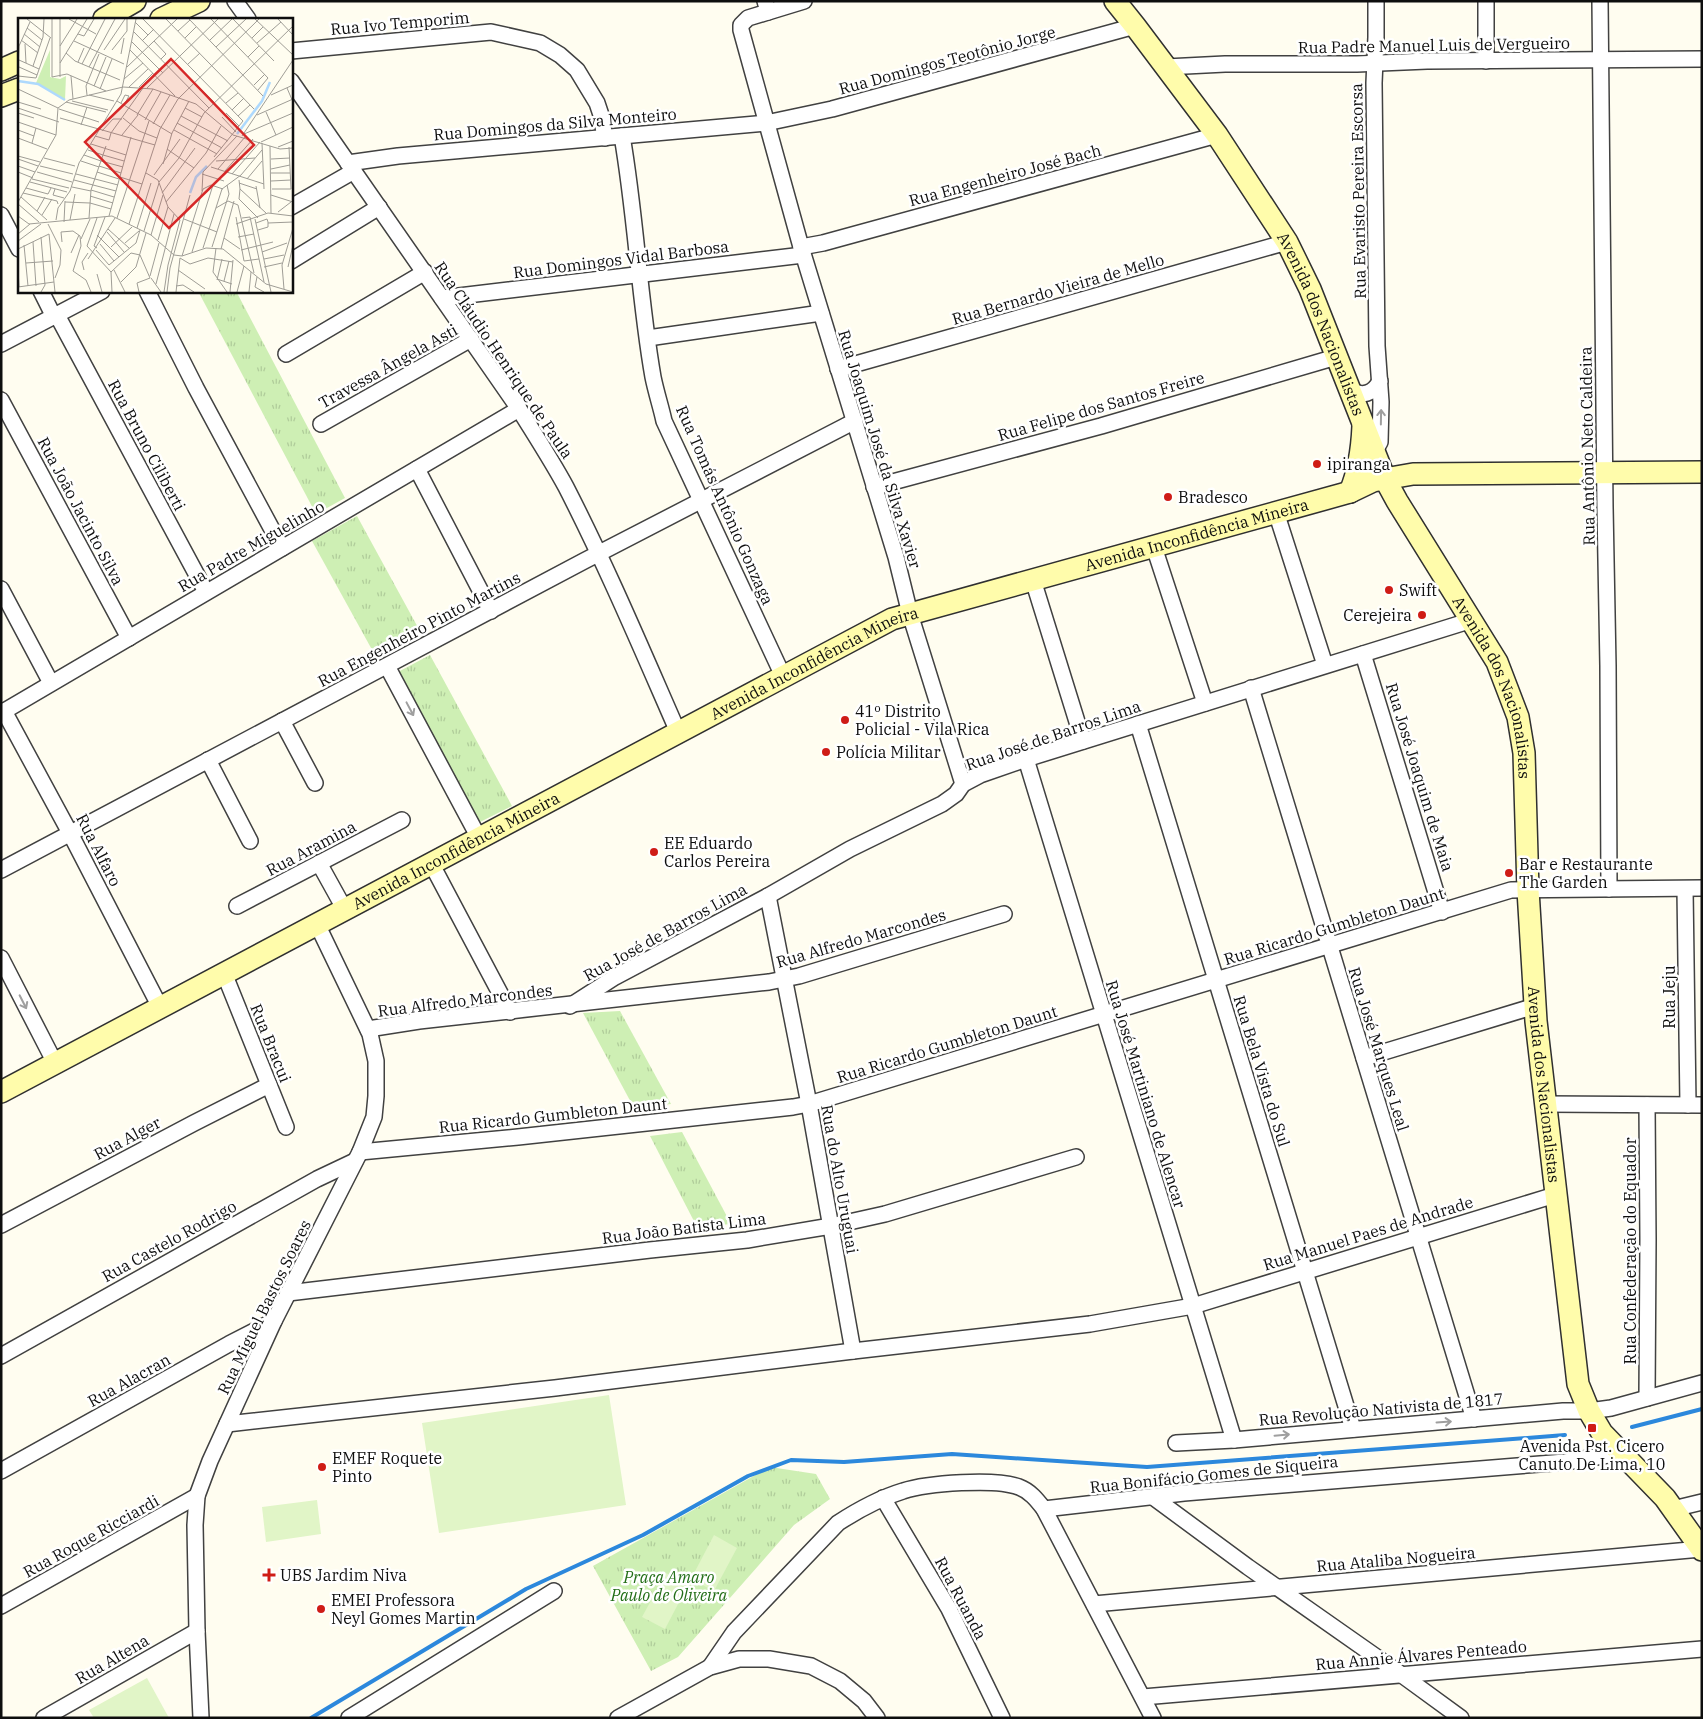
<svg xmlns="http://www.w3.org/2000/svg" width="1703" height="1719" viewBox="0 0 1703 1719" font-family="'IBM Plex Serif',serif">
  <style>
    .grass { fill: url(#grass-tufts) }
    .pitch { fill: #e1f5c7 }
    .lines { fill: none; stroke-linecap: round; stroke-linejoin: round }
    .stream { stroke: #2c88dc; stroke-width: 4 }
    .street-casing { stroke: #414141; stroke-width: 18 }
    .secondary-casing { stroke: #303030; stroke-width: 24 }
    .street { stroke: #fff; stroke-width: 15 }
    .secondary { stroke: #fffcab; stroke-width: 21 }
    .oneway { stroke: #9f9f9f }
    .poi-dot { fill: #cf1c16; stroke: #fff; stroke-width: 2 }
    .labels { text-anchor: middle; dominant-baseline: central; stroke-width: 5; stroke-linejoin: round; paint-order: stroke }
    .street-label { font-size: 16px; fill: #0e0e0e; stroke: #fff }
    .poi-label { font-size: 16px; fill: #0e0e0e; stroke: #fff; text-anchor: start }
    .park-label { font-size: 16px; font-style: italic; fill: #226e17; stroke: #fff }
    .inset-river { fill: none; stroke: #aed9fd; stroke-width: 2.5 }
    .inset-road { fill: none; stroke: #9f9d96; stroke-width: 1 }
    .view { fill: #d62828; fill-opacity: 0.15; stroke: #d62828; stroke-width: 2.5 }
    .inset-edge { fill: none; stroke: #0e0e0e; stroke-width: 2.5 }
  </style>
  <defs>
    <pattern id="grass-tufts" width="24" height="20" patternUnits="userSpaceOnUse" patternTransform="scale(1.25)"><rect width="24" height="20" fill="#ceefb4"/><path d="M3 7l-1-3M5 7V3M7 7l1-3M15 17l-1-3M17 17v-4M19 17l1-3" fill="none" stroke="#b0cc9a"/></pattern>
  </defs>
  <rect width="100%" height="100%" fill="#fffdf0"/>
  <g class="grass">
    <polygon points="198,291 236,291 345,498 316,514"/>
    <polygon points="357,516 421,633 376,657 312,541"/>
    <polygon points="430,655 512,806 480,822 398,672"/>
    <polygon points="620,1011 671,1104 634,1108 583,1013"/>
    <polygon points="682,1132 731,1224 697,1227 650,1136"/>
    <polygon points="770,1467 816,1474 830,1499 794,1525 678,1657 651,1671 593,1566"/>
  </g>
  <g class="pitch">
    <polygon points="609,1395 626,1505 439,1533 422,1423"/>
    <polygon points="317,1500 321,1534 266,1542 262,1507"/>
    <polygon points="714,1535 737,1548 714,1591 691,1579"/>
    <polygon points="666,1573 688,1585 665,1629 642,1617"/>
    <polygon points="147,1678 169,1718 94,1718 89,1710"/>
  </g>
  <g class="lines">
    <g class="stream">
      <polyline points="1632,1427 1702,1409"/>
      <polyline points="311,1718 526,1589 643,1535 748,1476 791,1460 844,1462 952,1454 1147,1467 1565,1435"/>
    </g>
    <defs>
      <g id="street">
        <polyline points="235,1 248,19"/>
        <polyline points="765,1 768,12 748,18 741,25 741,30 801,247 896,557 910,614 963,784"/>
        <polyline points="1486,1 1486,61"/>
        <polyline points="1600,1 1605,507 1608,666 1609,889"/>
        <polyline points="768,12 804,1"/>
        <polyline points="291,51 491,32 540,43 560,55 577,70 597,103 601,115 605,138"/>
        <polyline points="1166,67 1225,64 1357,64 1427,61 1702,59"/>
        <path d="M 291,81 L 519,409 C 535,435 552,461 566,487 C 607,567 642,650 678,732"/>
        <path d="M 622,136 C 636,216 639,298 653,377 C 656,392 661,407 664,421 L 783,676"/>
        <polyline points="348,163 398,156 766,123 832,109 1135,26"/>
        <polyline points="291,207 354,171"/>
        <polyline points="1,215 19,249"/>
        <polyline points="801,247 823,243 1217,135"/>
        <polyline points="291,261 379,207"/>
        <polyline points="41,291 54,317"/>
        <polyline points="147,291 196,388 282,548"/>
        <polyline points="442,298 803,255"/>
        <polyline points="57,315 206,592"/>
        <polyline points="648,338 821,313"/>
        <polyline points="1,344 102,291"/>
        <polyline points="286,354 425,272"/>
        <polyline points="838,369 1287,242"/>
        <path d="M 1349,390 C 1363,397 1373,394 1380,381"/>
        <polyline points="1,400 129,638"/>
        <polyline points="321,424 471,339"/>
        <polyline points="1375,451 1380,442 1381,402 1377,346 1374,83 1376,37 1376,1"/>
        <polyline points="417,469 491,611"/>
        <polyline points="874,487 1101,426 1336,357"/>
        <polyline points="1276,512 1325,665"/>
        <polyline points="1154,547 1205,703"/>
        <polyline points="1033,580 1083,741"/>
        <polyline points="1,589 51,683"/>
        <polyline points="1363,654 1442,912"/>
        <polyline points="387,666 479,838"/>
        <polyline points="1251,688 1474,1419"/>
        <polyline points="4,711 70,833 160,1007"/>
        <polyline points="1,713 519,409"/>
        <polyline points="282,721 315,783"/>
        <polyline points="1138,724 1353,1429"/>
        <polyline points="1026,759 1234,1440"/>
        <polyline points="208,760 250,841"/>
        <polyline points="319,863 345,910"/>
        <polyline points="431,863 510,1012"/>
        <polyline points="1,870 584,561 855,421"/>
        <polyline points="1685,889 1688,1105"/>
        <polyline points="768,896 809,1104 853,1351"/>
        <polyline points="237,906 402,820"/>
        <polyline points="1,958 55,1063"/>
        <polyline points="224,973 286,1127"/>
        <polyline points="570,1006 615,977 768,896 850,849 942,804 956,794 963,784 980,775 1026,759 1472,620"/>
        <polyline points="368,1029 419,1021 769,982 799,976 1004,914"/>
        <polyline points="1364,1058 1535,1006"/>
        <polyline points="1545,1104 1702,1105"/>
        <polyline points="360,1152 518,1137 793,1107 809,1104 1511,890 1702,888"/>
        <polyline points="1,1225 194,1123 269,1085"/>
        <polyline points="288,1293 650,1250 747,1240 831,1226 885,1214 1076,1157"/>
        <polyline points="1,1356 317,1179 355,1161"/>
        <polyline points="1647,1398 1648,1240 1647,1105"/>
        <polyline points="227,1424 555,1388 853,1351 1090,1324 1193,1306 1555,1195"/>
        <polyline points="1176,1443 1234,1440 1563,1411 1589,1411 1611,1408 1702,1383"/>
        <polyline points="1,1471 229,1344 274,1321"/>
        <polyline points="1153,1497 1248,1567 1402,1675 1461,1718"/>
        <polyline points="883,1498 949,1609 1002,1718"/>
        <polyline points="1044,1509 1184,1493 1565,1462 1621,1453"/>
        <polyline points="1673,1509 1702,1502"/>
        <polyline points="1094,1604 1701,1549"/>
        <polyline points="1,1606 197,1496"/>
        <path d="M 710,1667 L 734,1632 L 838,1523 C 858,1510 880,1498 903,1491 C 927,1483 996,1478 1019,1487 C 1030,1491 1037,1500 1044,1509 L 1153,1718"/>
        <polyline points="1143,1697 1702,1649"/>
        <polyline points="44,1718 197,1631"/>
        <polyline points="201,1718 197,1631 195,1525 197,1496 210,1461 274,1321 360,1152 374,1117 376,1096 376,1061 370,1034 317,924"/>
        <polyline points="349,1718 554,1591"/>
        <polyline points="618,1718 710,1667 739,1659 769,1659 811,1666 840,1681 864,1701 877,1718"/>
      </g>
      <g id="secondary">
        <path id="s1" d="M 1115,1 L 1135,26 L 1217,135 L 1287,242 L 1310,289 L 1385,479 L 1397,501 L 1497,662 L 1518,717 L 1524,753 L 1528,890 L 1536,1021 L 1578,1384 L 1589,1411 L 1602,1433 L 1665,1498 L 1702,1550"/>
        <polyline points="104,19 135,1"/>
        <polyline points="161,19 199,1"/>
        <polyline points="1,70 19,62"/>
        <polyline points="1,96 19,89"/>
        <path d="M 1350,492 C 1359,471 1362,449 1363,426"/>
        <path id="s2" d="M 1,1092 L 892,619 L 1350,492 L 1373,481 L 1413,474 L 1702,472"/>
      </g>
    </defs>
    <use href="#street" class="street-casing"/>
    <use href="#secondary" class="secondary-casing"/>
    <use href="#street" class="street"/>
    <use href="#secondary" class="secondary"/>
  </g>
  <defs><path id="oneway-shaft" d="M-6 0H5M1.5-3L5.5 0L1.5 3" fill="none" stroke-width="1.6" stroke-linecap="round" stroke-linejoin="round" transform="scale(1.25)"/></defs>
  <g class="oneway">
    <use href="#oneway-shaft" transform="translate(1381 417) rotate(-89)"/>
    <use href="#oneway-shaft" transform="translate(410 709) rotate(62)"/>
    <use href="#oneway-shaft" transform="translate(23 1002) rotate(63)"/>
    <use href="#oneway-shaft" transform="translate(1444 1422) rotate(-4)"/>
    <use href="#oneway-shaft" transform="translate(1282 1435) rotate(-5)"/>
  </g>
  <g class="poi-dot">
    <circle cx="1317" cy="464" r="5"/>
    <circle cx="1168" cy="497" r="5"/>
    <circle cx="1389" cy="590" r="5"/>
    <circle cx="1422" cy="615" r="5"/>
    <circle cx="845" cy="720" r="5"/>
    <circle cx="826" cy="752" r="5"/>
    <circle cx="654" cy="852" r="5"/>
    <circle cx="1509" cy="873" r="5"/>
    <rect x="1587" y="1423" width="10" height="10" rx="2.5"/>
    <circle cx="322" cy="1467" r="5"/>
    <path d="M266.5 1567.5h5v5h5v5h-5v5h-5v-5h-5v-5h5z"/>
    <circle cx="321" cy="1609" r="5"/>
  </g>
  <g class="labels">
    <g class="street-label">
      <text transform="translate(400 23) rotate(-5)">Rua Ivo Temporim</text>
      <text transform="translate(1434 45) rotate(-1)">Rua Padre Manuel Luis de Vergueiro</text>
      <text transform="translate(947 60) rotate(-15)">Rua Domingos Teotônio Jorge</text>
      <text transform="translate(555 124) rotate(-5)">Rua Domingos da Silva Monteiro</text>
      <text transform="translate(1005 175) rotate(-15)">Rua Engenheiro José Bach</text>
      <text transform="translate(1358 191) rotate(-91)">Rua Evaristo Pereira Escorsa</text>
      <text transform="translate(621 259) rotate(-7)">Rua Domingos Vidal Barbosa</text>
      <text transform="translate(1058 289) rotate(-16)">Rua Bernardo Vieira de Mello</text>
      <text stroke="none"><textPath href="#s1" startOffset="385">Avenida dos Nacionalistas</textPath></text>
      <text transform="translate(504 360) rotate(56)">Rua Cláudio Henrique de Paula</text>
      <text transform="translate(388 366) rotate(-29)">Travessa Ângela Asti</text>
      <text transform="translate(1101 406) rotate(-16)">Rua Felipe dos Santos Freire</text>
      <text transform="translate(147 445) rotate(62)">Rua Bruno Ciliberti</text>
      <text transform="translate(1587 446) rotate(-91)">Rua Antônio Neto Caldeira</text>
      <text transform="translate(880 449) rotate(73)">Rua Joaquim José da Silva Xavier</text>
      <text transform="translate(725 505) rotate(66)">Rua Tomás Antônio Gonzaga</text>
      <text transform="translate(81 511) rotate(62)">Rua João Jacinto Silva</text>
      <text stroke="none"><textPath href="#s2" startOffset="1325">Avenida Inconfidência Mineira</textPath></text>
      <text transform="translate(251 546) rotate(-30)">Rua Padre Miguelinho</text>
      <text transform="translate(419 629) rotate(-28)">Rua Engenheiro Pinto Martins</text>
      <text stroke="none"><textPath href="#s2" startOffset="920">Avenida Inconfidência Mineira</textPath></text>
      <text stroke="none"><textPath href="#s1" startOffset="790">Avenida dos Nacionalistas</textPath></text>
      <text transform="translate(1053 735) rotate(-19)">Rua José de Barros Lima</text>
      <text transform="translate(1420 777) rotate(73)">Rua José Joaquim de Maia</text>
      <text transform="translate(311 848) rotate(-28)">Rua Aramina</text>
      <text transform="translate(99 850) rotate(63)">Rua Alfaro</text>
      <text stroke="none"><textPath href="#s2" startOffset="515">Avenida Inconfidência Mineira</textPath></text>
      <text transform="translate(1334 926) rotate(-17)">Rua Ricardo Gumbleton Daunt</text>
      <text transform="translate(665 932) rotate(-29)">Rua José de Barros Lima</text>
      <text transform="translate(861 938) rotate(-16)">Rua Alfredo Marcondes</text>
      <text transform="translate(1669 997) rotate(-90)">Rua Jeju</text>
      <text transform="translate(465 1000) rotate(-7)">Rua Alfredo Marcondes</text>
      <text transform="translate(271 1043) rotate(68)">Rua Bracui</text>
      <text transform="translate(947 1044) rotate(-17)">Rua Ricardo Gumbleton Daunt</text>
      <text transform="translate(1379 1049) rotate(73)">Rua José Marques Leal</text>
      <text transform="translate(1262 1071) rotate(73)">Rua Bela Vista do Sul</text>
      <text stroke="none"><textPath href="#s1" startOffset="1195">Avenida dos Nacionalistas</textPath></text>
      <text transform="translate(1146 1094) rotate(73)">Rua José Martiniano de Alencar</text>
      <text transform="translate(553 1115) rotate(-6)">Rua Ricardo Gumbleton Daunt</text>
      <text transform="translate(127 1138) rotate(-28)">Rua Alger</text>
      <text transform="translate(840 1179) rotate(80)">Rua do Alto Uruguai</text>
      <text transform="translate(684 1228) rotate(-7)">Rua João Batista Lima</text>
      <text transform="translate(1368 1233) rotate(-17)">Rua Manuel Paes de Andrade</text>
      <text transform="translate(169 1241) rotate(-29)">Rua Castelo Rodrigo</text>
      <text transform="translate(1630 1251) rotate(-90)">Rua Confederação do Equador</text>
      <text transform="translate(264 1307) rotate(-64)">Rua Miguel Bastos Soares</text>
      <text transform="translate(129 1380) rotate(-29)">Rua Alacran</text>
      <text transform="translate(1381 1409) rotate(-5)">Rua Revolução Nativista de 1817</text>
      <text transform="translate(1214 1474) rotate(-6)">Rua Bonifácio Gomes de Siqueira</text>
      <text transform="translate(91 1536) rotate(-29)">Rua Roque Ricciardi</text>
      <text transform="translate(1396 1559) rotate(-5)">Rua Ataliba Nogueira</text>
      <text transform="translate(961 1598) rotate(62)">Rua Ruanda</text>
      <text transform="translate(1421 1655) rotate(-5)">Rua Annie Álvares Penteado</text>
      <text transform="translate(112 1659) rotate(-30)">Rua Altena</text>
    </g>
    <g class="poi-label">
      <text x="1327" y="464">ipiranga</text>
      <text x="1178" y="497">Bradesco</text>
      <text x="1399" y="590">Swift</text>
      <text x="1412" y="615" text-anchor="end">Cerejeira</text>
      <text x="855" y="711">41º Distrito<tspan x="855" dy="18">Policial - Vila Rica</tspan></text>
      <text x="836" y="752">Polícia Militar</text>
      <text x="664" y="843">EE Eduardo<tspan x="664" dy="18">Carlos Pereira</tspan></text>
      <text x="1519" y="864">Bar e Restaurante<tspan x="1519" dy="18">The Garden</tspan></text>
      <text x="1592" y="1446" text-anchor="middle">Avenida Pst. Cicero<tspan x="1592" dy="18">Canuto De Lima, 10</tspan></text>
      <text x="332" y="1458">EMEF Roquete<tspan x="332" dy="18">Pinto</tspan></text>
      <text x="280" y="1575">UBS Jardim Niva</text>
      <text x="331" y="1600">EMEI Professora<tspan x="331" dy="18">Neyl Gomes Martin</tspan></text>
    </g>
    <g class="park-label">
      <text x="669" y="1577">Praça Amaro<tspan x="669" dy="18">Paulo de Oliveira</tspan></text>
    </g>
  </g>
  <g transform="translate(18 18)">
    <rect width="275" height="275" fill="#fffdf0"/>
    <path d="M 32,32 L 32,59 L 42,61 L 48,58 L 47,82 L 18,65 Z" fill="#ceefb4"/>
    <path class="inset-river" d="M 0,63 L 20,66 L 47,82M 219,116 L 244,83 L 252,64M 172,175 L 178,159 L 189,148"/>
    <path class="inset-road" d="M 9,1 L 33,20M 34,1 L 34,59 L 49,56 L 88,73M 51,1 L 78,16M 125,1 L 225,103 L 196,139M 148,1 L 236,91M 171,1 L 245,78M 193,1 L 250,60 L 240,72M 215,1 L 256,43M 237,1 L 275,37M 260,1 L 275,17M 117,4 L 130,17M 9,10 L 24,22M 115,13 L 191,90M 160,13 L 172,2M 6,16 L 22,29M 60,16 L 66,18 L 76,1M 167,20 L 178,9M 234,20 L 245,9M 3,22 L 20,35M 192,22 L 214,1M 56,23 L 106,46M 124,23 L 136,11M 136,23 L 148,36 L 143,41M 114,24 L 145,55M 239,25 L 263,4M 7,26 L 8,45M 42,28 L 59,1M 198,29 L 228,1M 86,32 L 107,1M 94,32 L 109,13 L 109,1M 112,32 L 157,78M 48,35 L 57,43 L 102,62M 103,36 L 106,20M 230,39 L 241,28M 1,42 L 21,51M 60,44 L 66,30M 42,45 L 69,1M 64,46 L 87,1M 170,46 L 182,35M 15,48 L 25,19 L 26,1M 1,49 L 19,57M 71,49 L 97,1M 109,49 L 159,1M 0,53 L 1,28 L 12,4M 0,58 L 18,60 L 32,20M 53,58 L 55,81M 42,59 L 42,1M 106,61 L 125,45M 176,64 L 197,85M 236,67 L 247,56M 76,68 L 88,39M 111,69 L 130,51M 121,69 L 135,55M 129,70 L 200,1M 269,70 L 275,84M 0,71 L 40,90 L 51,82 L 105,69 L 135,71 L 178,86 L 215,117 L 262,131 L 275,130M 82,71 L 94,41M 69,77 L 68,68 L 81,36M 71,77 L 96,83M 253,77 L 275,67M 54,83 L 90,92M 99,83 L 154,116M 0,84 L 23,91M 48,84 L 88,94M 103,85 L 107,77 L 111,78 L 106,87M 208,85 L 220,75M 0,90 L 41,104M 167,90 L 184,99M 41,91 L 81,104M 214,92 L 226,80M 248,94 L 258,117M 0,95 L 16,100M 208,95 L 221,108M 119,97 L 135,71M 239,97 L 275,81M 163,98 L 210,123M 220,98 L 232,87M 204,99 L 218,114M 42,100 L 137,127M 105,100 L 121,113 L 139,120M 127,102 L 143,74M 0,104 L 38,117M 159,105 L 204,130M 135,106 L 152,77M 63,107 L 69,89M 0,112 L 16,118M 156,112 L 199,136M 84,113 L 95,101 L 104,101M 93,115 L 125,70M 226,116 L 275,95M 104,117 L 120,97M 77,118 L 91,122 L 93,115M 224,118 L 275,42M 0,120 L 29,131M 243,124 L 275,109M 14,125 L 18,110M 244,125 L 246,171M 73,126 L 108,137M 252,128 L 253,195M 260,129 L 275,123M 271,129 L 273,171M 149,131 L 176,150M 70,132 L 85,137M 66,137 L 83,143M 85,137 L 106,143M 0,138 L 22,144M 26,140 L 57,148M 0,141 L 20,148M 253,141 L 272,140M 63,143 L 81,149M 83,143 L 105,149M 198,143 L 237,140M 145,146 L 154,115 L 171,83M 0,148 L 17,154M 22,148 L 55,156M 81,148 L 103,155M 193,149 L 246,166M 200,151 L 227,119M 253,151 L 272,147M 207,153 L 235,121M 0,154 L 15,160M 19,154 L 54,164M 79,154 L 101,161M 128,155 L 140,162 L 150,189 L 162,202 L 150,247 L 146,274M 253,155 L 272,155M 58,156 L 100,167M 184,156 L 206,163M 214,156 L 242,124M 136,157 L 162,121M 102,159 L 124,166M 14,161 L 51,170M 229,161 L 244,143M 56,162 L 98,173M 221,162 L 222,171 L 248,195M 253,163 L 273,162M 12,164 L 49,174M 141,164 L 161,140 L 186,95 L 275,8M 221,165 L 239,171M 238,168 L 242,190M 54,169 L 73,173M 8,170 L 30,176 L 33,170M 37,171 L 35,177 L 46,180M 222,171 L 221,181 L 240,200M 254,171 L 273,171M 73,172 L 96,179M 184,173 L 185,154 L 219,118M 5,175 L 39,183 L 40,186M 144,175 L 177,130M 253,177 L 275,184M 72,178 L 95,185M 3,179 L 29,202M 0,184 L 38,117 L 40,90M 47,184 L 72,185M 148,184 L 188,135 L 203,108M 72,185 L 93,191M 0,186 L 21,204M 198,190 L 210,183 L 220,187 L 236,255M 19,193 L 27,179M 260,194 L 273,184M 24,197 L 34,181M 0,198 L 11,206 L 94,198 L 133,217 L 156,237 L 164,238 L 188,230 L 205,231 L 248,266 L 275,274M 91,198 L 113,119M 218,199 L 226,243 L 241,241M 71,200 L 73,172 L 88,128M 99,200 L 131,103M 224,200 L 232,199 L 246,264M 166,201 L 199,214M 237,201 L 253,274M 38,202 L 40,190 L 52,173 L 61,145 L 103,76 L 118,1M 52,202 L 57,176M 46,204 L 47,183M 238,205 L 249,201 L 250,204 L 250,209 L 240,212M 250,205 L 275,204M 30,206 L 43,232 L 42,247 L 37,260M 111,206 L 142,111 L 160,81 L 241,1M 218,206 L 250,195 L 275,198M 119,210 L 133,165M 90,211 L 111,230M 126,213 L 141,165M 89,214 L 106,234M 0,216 L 12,206M 31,216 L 37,274M 79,217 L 101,239M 133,217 L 145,177M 23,219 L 27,267 L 23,274M 220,219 L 236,216M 206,220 L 222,231M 63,221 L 72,201M 140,222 L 150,189M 0,223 L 23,206M 15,224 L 18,268M 44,224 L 43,214 L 55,213 L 62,218 L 63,228 L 55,253 L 68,262 L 73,274M 107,225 L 121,213M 82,226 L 96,243M 6,227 L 10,268M 69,228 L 93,254M 69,228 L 79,200M 93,229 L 114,209M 194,229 L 211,176 L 209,167M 79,230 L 76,228 L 87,199M 185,230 L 204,171 L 223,157 L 244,132M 198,230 L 195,254 L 209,274M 0,231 L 31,216M 203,231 L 216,183M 78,232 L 91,247 L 118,225 L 122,212M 223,232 L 255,224M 174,234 L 195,167M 244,234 L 269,225M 53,235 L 61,217M 164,238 L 185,171 L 193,167 L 205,171M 162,240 L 172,246 L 190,240 L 215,244M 70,241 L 97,200M 246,241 L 266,237M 8,245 L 35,243M 246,249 L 264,245M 270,249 L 275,227M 0,251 L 1,269M 66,252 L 64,244 L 70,235M 96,252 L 107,274M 160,252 L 187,271M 93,254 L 113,235 L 122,237 L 132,260M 93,254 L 94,274M 79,256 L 84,274M 132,258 L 141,225M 239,259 L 237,269 L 246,274M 133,260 L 143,274M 199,261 L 214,266M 199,262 L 204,241M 206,263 L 211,243M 103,264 L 118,249 L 128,215M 138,266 L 156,196M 158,268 L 165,267 L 176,274M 0,269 L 36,264M 266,271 L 264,247 L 275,210M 121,274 L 119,265 L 132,260M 149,274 L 152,250 L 172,177M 158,274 L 162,240M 212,274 L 215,242M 219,274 L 226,248M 231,274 L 233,254"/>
    <path class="view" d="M 153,41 L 236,127 L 151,210 L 67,124 Z"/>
    <rect width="275" height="275" class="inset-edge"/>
  </g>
  <rect width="1703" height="1719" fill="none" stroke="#0e0e0e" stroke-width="5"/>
</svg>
